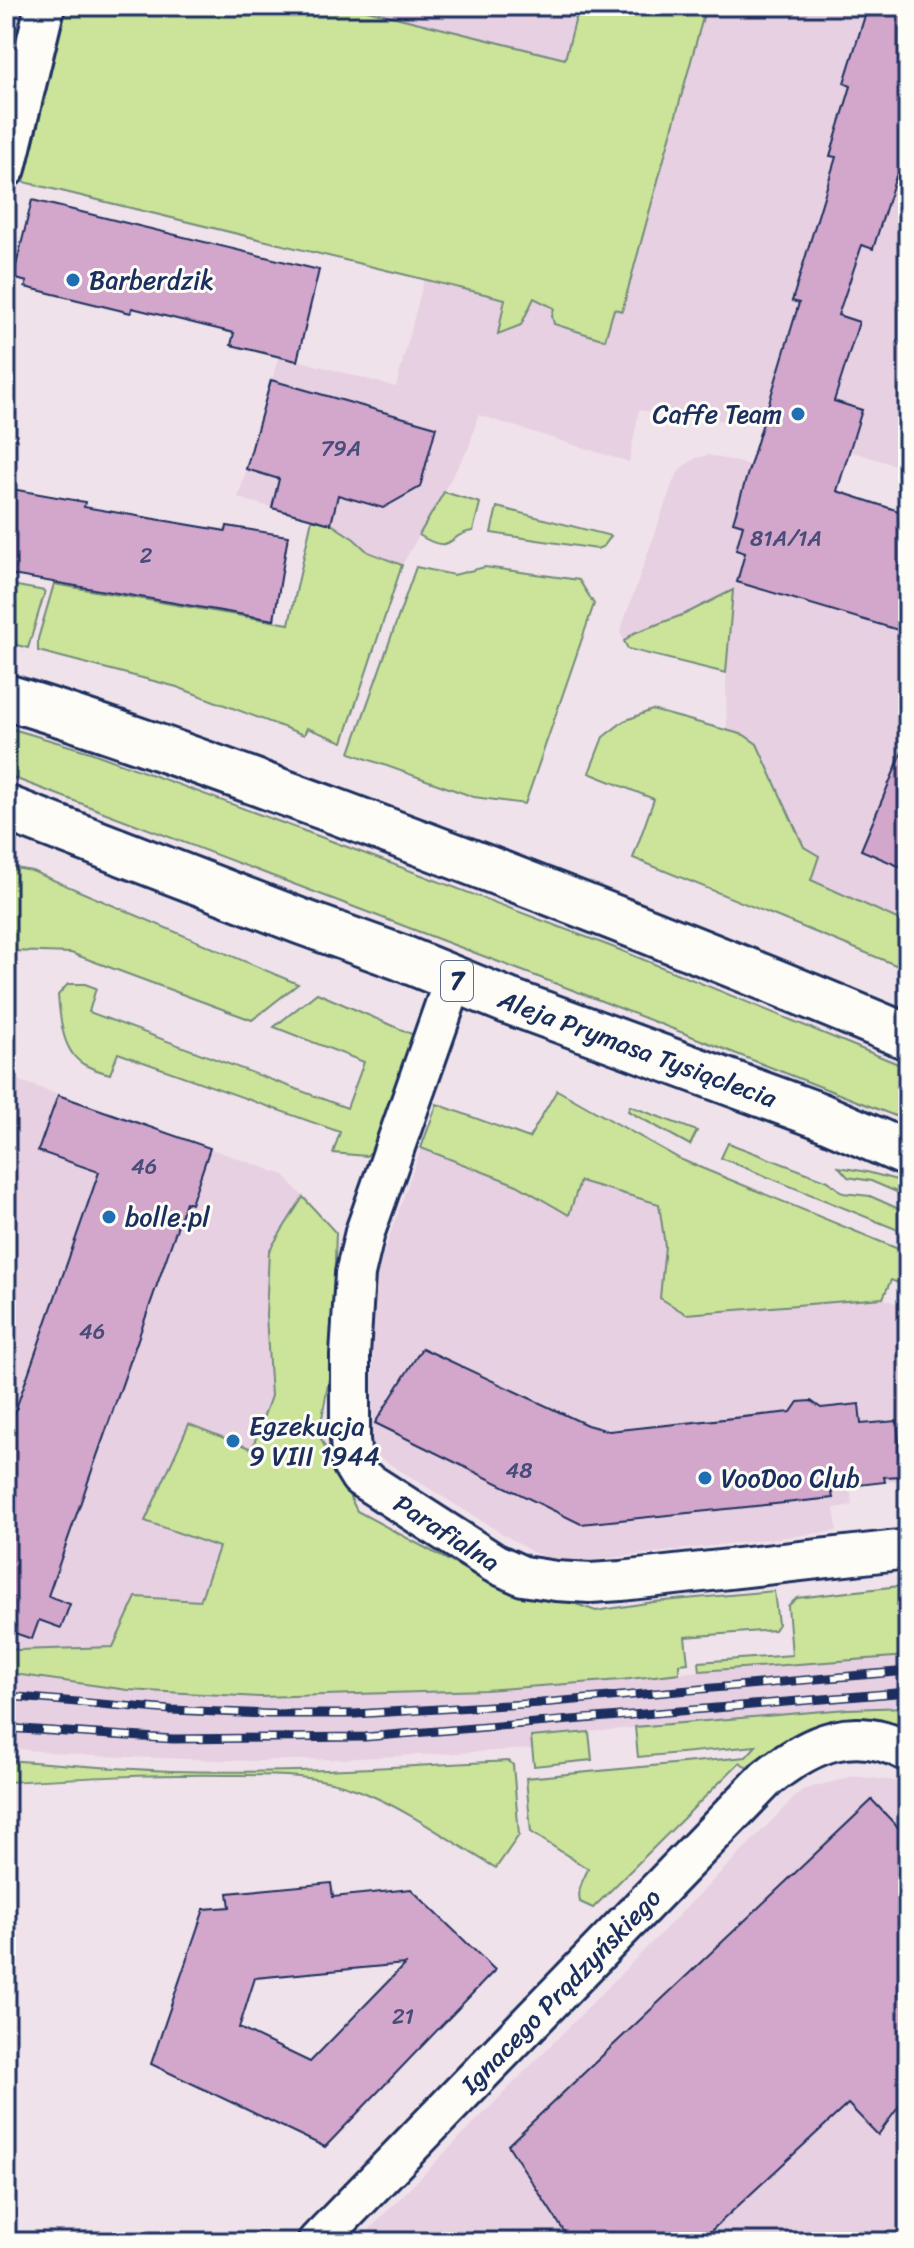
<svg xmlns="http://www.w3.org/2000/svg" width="914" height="2248" viewBox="0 0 914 2248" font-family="Sriracha,sans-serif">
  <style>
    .built { fill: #e7d0e1 }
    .green { fill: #cbe49a; stroke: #738a7c; stroke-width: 2 }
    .building { fill: #d2a7cb; stroke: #1b2f5e; stroke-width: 2; fill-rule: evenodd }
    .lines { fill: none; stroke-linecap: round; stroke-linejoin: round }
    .minor-casing { stroke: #1b2f5e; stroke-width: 44 }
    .primary-casing { stroke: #1b2f5e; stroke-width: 50 }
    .minor { stroke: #fdfcf7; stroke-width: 38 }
    .primary { stroke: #fdfcf7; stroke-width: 44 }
    .rail-casing { stroke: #1b2f5e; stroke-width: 9 }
    .rail { stroke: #fdfcf7; stroke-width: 6; stroke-dasharray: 18; stroke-linecap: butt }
    .poi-dot { fill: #1f6fb2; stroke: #fdfcf7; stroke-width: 3 }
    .labels { text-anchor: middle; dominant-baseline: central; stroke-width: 6; stroke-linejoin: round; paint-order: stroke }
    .number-label { font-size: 22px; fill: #494d79 }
    .shield { fill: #fdfcf7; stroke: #5f6c8c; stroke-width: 2 }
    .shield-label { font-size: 24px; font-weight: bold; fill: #1b2f5e }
    .poi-label { font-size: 26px; fill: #1b2f5e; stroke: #fdfcf7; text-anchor: start }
    .street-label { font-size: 26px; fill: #1b2f5e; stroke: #fdfcf7 }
  </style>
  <rect width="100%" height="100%" fill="#f0e2ea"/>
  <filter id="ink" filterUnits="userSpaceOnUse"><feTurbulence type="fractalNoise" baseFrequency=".0125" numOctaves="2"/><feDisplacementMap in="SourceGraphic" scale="16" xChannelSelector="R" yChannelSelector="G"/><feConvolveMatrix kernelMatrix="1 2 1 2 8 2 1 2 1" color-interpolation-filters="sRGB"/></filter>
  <g filter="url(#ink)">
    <g class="built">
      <polygon points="351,6 579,6 565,59"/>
      <polygon points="707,6 908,6 908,469 764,425 685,417 639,410 629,462 478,415 469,447 402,565 368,552 354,539 331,524 238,498 279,355 396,387 424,280 505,299 499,333 521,325 533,297 555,308 614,308 622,311"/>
      <polygon points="708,455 749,465 908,514 908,899 897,919 810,880 804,847 757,744 744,735 727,730 726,682 733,591 685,614 634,633 624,641 620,632 673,482 682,467 696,458"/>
      <polygon points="6,1076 284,1175 303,1197 269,1251 266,1315 271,1396 251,1450 145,1522 220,1547 200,1602 136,1598 114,1647 17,1650 6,1647"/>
      <polygon points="421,1148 517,1185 569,1214 579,1181 659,1204 665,1246 660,1297 686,1314 883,1298 907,1308 908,1480 850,1485 852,1505 834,1508 837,1531 578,1562 546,1558 532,1552 372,1453 374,1279"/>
      <polygon points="908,1656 908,1707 847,1709 532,1737 533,1749 339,1759 253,1761 94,1756 6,1748 6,1673 128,1690 260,1697 621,1680 700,1671"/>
      <polygon points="854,1776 895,1781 908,1788 908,2242 357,2242 802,1790"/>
    </g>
    <g class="green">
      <polygon points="67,6 351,6 565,59 579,6 700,6 705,10 622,311 614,309 605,340 554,324 552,316 554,308 534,298 521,325 498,334 505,299 24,182"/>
      <path d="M 444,492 L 480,503 L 473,531 C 448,533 454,557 419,535 Z"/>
      <polygon points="497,507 611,536 604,546 597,549 491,533"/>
      <polygon points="312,519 331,524 354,539 368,552 402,565 343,742 307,728 304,735 177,687 38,651 38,639 54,584 289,624"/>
      <polygon points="416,567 454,575 485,567 579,580 594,604 525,804 474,797 350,753"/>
      <polygon points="6,584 45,591 28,648 6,642"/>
      <polygon points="733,590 726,673 628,649 624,641 634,633 685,614"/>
      <polygon points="652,710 744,735 757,744 804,847 819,856 811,880 897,919 908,899 908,970 633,858 654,799 589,773 603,737 624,721"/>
      <polygon points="6,727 90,752 326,839 615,948 908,1068 908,1121 599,1000 6,775"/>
      <polygon points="10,867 32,871 298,984 252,1020 71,953 11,951 6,949 6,877"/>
      <path d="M 68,984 L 85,984 L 96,988 L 89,1012 L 347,1108 L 364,1062 L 274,1027 L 317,993 L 414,1035 L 381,1144 L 366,1156 L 333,1153 L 340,1132 L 118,1053 L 110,1074 C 102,1072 93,1069 85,1065 C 62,1053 60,1018 58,995 Z"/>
      <polygon points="557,1090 682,1160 908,1253 908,1287 891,1280 883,1298 686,1314 660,1298 665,1246 659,1204 580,1181 569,1215 517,1185 421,1148 437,1104 529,1138"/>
      <polygon points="630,1106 697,1131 690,1145 628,1111"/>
      <polygon points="728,1143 828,1181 843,1193 870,1196 908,1213 908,1234 721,1158"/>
      <polygon points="839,1167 867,1172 908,1183 908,1197 871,1181 848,1177"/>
      <polygon points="303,1197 336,1233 331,1367 319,1435 357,1511 494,1585 518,1594 570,1602 596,1611 653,1602 774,1591 778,1624 774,1630 685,1637 688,1663 679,1664 679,1673 621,1680 485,1690 260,1697 128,1690 6,1673 6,1647 18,1650 113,1647 136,1597 200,1601 219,1547 145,1521 189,1424 252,1449 271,1396 266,1315 269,1251"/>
      <polygon points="907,1573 908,1656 700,1671 699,1662 792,1655 788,1606 797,1598 899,1586 900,1575"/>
      <path d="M 908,1707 L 908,1730 C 844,1704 795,1724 748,1769 L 740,1762 L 593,1908 L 580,1902 C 577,1888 583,1881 588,1869 L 531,1832 L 526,1778 L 746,1757 L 756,1746 L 638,1757 L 635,1727 L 847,1709 Z"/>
      <polygon points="589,1732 592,1760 534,1766 531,1737"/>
      <path d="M 6,1760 C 61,1764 116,1769 172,1771 C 284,1774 397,1767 509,1761 L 513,1765 L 519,1835 L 496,1868 C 452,1842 407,1809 358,1790 C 315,1774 271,1775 226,1775 C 152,1774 79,1778 6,1782 Z"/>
    </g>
    <g class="building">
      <polygon points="868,6 908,6 908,152 900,178 896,176 873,249 862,245 838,315 859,322 834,401 862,410 837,491 908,514 908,633 737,582 745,553 736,550 743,525 733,522 799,303 792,301 836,157 830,156 851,86 844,83"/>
      <polygon points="32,200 319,270 297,361 231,345 234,333 132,308 131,313 25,287 27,282 13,278"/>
      <polygon points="271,380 436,427 420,487 383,508 338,495 331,524 272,508 279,479 246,469"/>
      <polygon points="6,488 85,502 84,507 226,531 227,526 288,536 274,620 6,574"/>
      <polygon points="908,738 908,870 861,850"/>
      <polygon points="58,1095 210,1148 191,1204 186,1202 48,1596 70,1604 61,1628 39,1620 32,1639 6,1630 6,1437 99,1172 38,1151"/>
      <polygon points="422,1348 587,1425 609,1431 791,1412 798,1402 811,1401 821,1408 859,1404 861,1424 897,1421 902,1476 884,1477 885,1482 831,1488 833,1498 581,1524 375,1423"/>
      <polygon points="872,1800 908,1838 908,2094 878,2135 848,2104 699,2242 571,2242 508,2145"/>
      <path d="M 331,1883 L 333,1897 L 411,1889 L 495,1970 L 325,2147 L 151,2064 L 204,1909 L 230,1907 L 228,1893 ZM 405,1964 L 310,2062 L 239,2028 L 255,1978 Z"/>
    </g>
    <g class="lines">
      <defs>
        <g id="minor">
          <polyline points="6,168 45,6"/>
          <path id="s1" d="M 454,979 L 365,1232 L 355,1274 L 350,1355 L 350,1439 L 352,1464 L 360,1477 L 494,1563 L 523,1576 L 556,1581 L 590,1583 L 621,1581 L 908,1549"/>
          <path id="s2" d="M 317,2242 L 767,1778 C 811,1743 854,1723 908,1752"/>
        </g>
        <g id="primary">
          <path d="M 6,697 C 116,730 224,771 332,810 C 526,882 718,957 908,1037"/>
          <path id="s3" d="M 6,808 L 302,922 L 402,958 L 508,1001 L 818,1115 L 908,1154"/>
        </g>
      </defs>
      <use href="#minor" class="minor-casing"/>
      <use href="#primary" class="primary-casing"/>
      <use href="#minor" class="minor"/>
      <use href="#primary" class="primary"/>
      <defs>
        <g id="rail">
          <polyline points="6,1696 171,1710 268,1714 355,1714 541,1703 908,1671"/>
          <polyline points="6,1728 173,1739 365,1737 908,1692"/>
        </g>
      </defs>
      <use href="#rail" class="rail-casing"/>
      <use href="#rail" class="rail"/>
    </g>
  </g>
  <g class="poi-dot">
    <circle cx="73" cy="280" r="8"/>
    <circle cx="798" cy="414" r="8"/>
    <circle cx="109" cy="1217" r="8"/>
    <circle cx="233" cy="1441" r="8"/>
    <circle cx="705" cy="1478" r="8"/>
  </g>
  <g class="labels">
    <g class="number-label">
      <text x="341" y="448">79A</text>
      <text x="786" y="538">81A/1A</text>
      <text x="146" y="555">2</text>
      <text x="144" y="1166">46</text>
      <text x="92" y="1331">46</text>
      <text x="519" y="1470">48</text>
      <text x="403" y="2016">21</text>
    </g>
    <rect class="shield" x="441" y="961" width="32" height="40" rx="6"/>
    <g class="shield-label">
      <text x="457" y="981">7</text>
    </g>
    <g class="poi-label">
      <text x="89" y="280">Barberdzik</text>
      <text x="782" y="414" text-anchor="end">Caffe Team</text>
      <text x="125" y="1217">bolle.pl</text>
      <text x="249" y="1426">Egzekucja<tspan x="249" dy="30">9 VIII 1944</tspan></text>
      <text x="721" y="1478">VooDoo Club</text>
    </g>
    <g class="street-label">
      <text stroke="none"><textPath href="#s3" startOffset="676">Aleja Prymasa Tysiąclecia</textPath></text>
      <text stroke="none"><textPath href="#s1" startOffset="620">Parafialna</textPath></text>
      <text stroke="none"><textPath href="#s2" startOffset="350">Ignacego Prądzyńskiego</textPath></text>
    </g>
  </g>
  <rect width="914" height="2248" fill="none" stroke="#fdfcf7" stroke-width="32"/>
  <rect x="16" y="16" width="882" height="2216" fill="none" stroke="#1b2f5e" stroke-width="3" filter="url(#ink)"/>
</svg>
